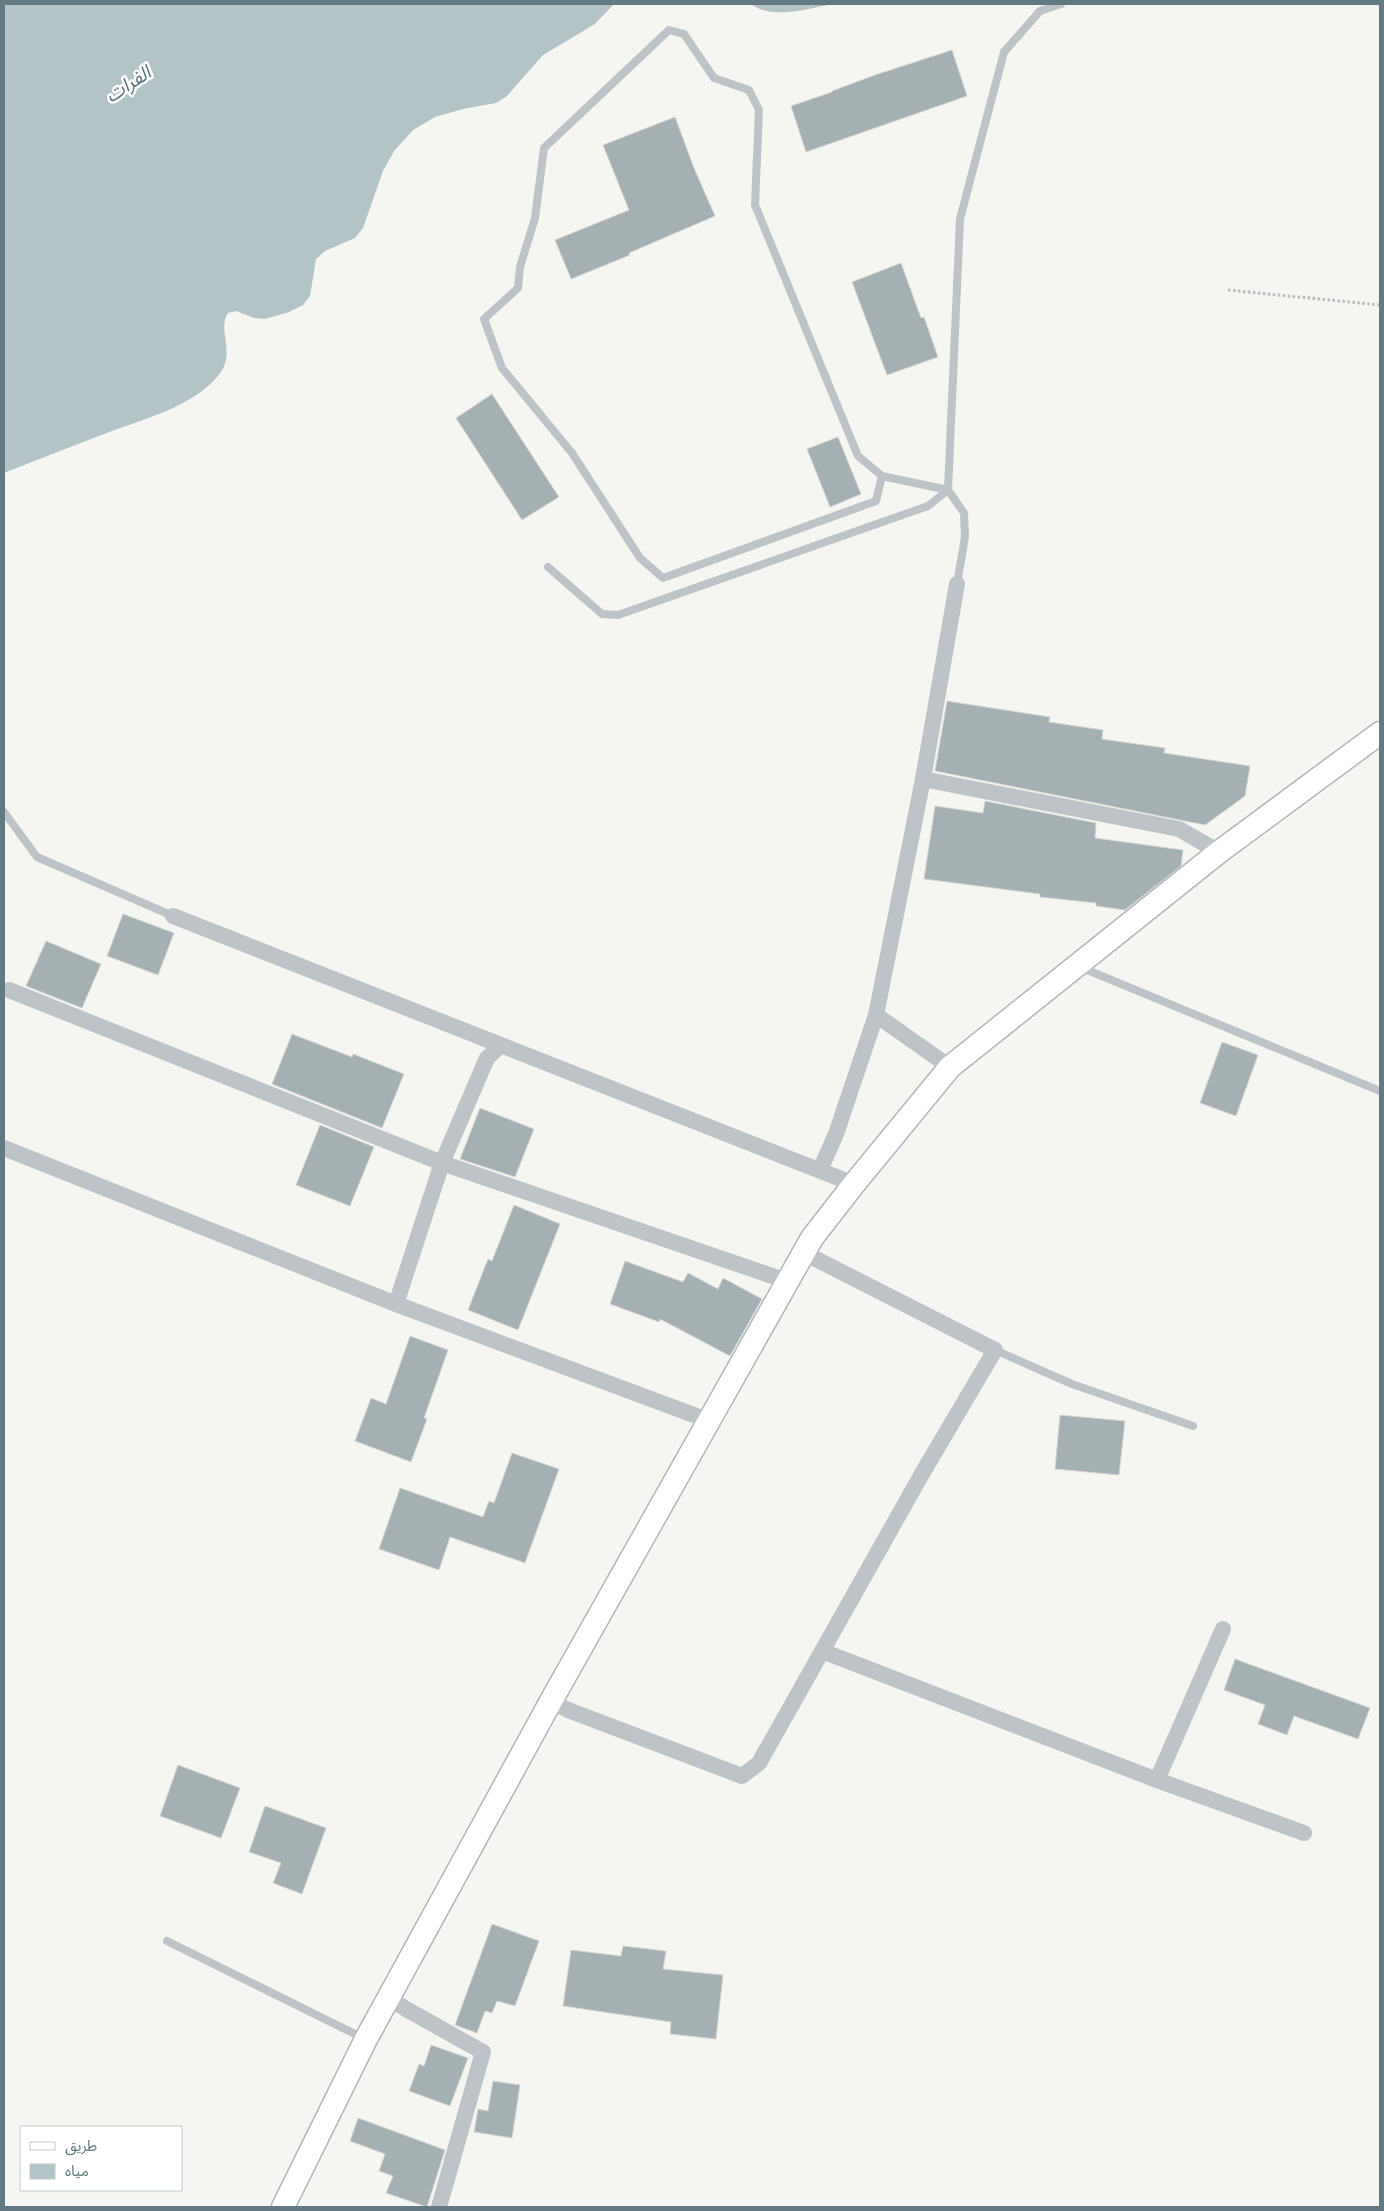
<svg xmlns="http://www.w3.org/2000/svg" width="1384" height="2211" viewBox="0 0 1384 2211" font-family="'Roboto Condensed','Noto Sans Arabic',sans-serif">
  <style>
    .water { fill: #b4c4c6 }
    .building { fill: #a5b0b3; stroke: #d6d6d4 }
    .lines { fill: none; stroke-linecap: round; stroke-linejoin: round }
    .secondary-casing { stroke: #b0b7ba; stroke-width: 25 }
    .path { stroke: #b7bcbd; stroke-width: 3; stroke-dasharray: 2.5 2.5; stroke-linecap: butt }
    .service { stroke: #bdc3c6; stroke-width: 8 }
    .minor { stroke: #bdc3c6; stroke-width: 16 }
    .secondary { stroke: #fff; stroke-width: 22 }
    .labels { text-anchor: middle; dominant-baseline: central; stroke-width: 5; stroke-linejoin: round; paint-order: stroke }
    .water-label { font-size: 19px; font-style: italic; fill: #5a7679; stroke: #fff }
  </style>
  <rect width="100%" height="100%" fill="#f5f5f1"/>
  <g class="water">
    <path d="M 4,4 L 614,4 L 595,24 L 543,55 L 506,97 L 496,103 L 463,109 L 435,117 L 413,130 L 394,151 L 383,171 L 363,228 L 355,238 L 325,251 L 316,259 L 310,296 L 303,305 L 289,312 L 265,319 L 254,318 L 236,311 L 228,313 C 217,329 235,352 221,372 C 196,407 142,419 104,434 C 70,447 37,460 4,473 Z"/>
    <path d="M 751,4 L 750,4 L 832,4 C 807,9 772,20 751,4 Z"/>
  </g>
  <g class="building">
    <polygon points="952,50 967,96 806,152 791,106 832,92 832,91 875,75"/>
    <polygon points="675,117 694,168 715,216 629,253 630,255 571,279 555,240 629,210 603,145"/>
    <polygon points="901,263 921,318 924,317 938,357 887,375 852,282"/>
    <polygon points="492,394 559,497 522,520 456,418"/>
    <polygon points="838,437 861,494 830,507 807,449"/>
    <polygon points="947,701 1050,717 1049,722 1103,730 1102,739 1165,748 1164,753 1250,766 1245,796 1205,825 935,771"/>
    <polygon points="985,801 1096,823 1095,838 1183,850 1181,866 1125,910 1096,906 1096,903 1040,897 1040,894 924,879 935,806 983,813"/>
    <polygon points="123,914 174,933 158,975 107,956"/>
    <polygon points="46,941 101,964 82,1008 26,986"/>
    <polygon points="292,1034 352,1057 353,1054 404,1074 382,1128 272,1084"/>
    <polygon points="1222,1042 1258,1055 1236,1116 1200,1103"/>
    <polygon points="480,1108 534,1129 515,1177 460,1159"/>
    <polygon points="320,1125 374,1147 350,1206 296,1185"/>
    <polygon points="514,1205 560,1224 518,1330 468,1310 488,1259 492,1261"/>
    <polygon points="625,1261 683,1282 688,1273 718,1289 723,1278 762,1299 730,1356 660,1319 659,1322 610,1304"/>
    <polygon points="410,1336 448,1350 424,1418 427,1419 411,1462 355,1441 371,1398 386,1404"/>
    <polygon points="1060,1415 1125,1421 1119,1475 1055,1469"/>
    <polygon points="512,1453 559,1469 525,1563 450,1537 439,1570 379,1549 400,1488 483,1517 489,1501 494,1503"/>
    <polygon points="1235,1659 1370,1708 1358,1739 1294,1716 1287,1735 1258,1724 1265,1705 1224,1690"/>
    <polygon points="178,1765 240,1788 221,1838 160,1816"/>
    <polygon points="265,1806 326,1828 302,1894 273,1883 281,1863 249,1852"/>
    <polygon points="492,1924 539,1941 515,2006 497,2001 492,2013 485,2011 477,2033 455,2025"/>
    <polygon points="623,1946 666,1951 663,1969 723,1975 716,2039 670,2034 671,2022 563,2006 571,1950 621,1956"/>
    <polygon points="431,2045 468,2058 450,2106 409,2091 419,2064 424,2066"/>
    <polygon points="493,2081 520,2085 512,2138 474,2132 478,2109 488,2111"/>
    <polygon points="358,2118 445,2150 427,2207 386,2193 393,2176 379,2171 385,2154 350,2141"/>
  </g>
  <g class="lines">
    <defs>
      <polyline id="secondary" points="283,2207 366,2039 551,1701 812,1238 854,1184 950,1067 1219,852 1380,733"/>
    </defs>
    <use href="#secondary" class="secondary-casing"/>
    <polyline class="path" points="1228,290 1380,305"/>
    <g class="service">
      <polyline points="882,476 876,501 663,578 640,558 572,453 502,368 484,319 518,288 520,267 535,218 544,148 669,30 684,34 714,78 749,90 759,110 755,205 858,456 882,476 948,490 964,513 965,537 957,584"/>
      <polyline points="548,567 602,614 618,615 928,506 948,490 960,219 1004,52 1040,11 1061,4"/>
      <polyline points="4,812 37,857 173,916"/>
      <polyline points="1080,967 1380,1091"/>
      <polyline points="995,1350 1072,1384 1193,1426"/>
      <polyline points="167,1941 365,2039"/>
    </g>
    <g class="minor">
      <polyline points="923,779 1179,829 1219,852"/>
      <polyline points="173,916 854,1184"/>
      <polyline points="9,990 442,1163 787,1281"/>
      <polyline points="876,1015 950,1067"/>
      <polyline points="4,1148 396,1304 710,1421"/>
      <polyline points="820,1170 836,1134 876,1015 923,779 957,584"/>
      <polyline points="396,1304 442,1163 487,1058 501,1045"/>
      <polyline points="822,1651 1157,1780 1304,1833"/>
      <polyline points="551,1701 568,1710 742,1776 759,1763 923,1472 995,1350 804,1253"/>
      <polyline points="1157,1780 1223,1629"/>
      <polyline points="389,1998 406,2009 483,2052 439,2207"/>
    </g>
    <use href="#secondary" class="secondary"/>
  </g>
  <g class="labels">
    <g class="water-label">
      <text transform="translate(128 84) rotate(-33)">الفرات</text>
    </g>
  </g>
  <rect width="1384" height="2211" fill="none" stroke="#637a83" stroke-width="10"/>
  <rect x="20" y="2126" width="162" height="65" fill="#ffffff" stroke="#c1cacd"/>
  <rect x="30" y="2142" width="25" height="8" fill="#ffffff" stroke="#c1cacd"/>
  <text x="65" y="2151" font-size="15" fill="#637a83">طريق</text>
  <rect x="30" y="2164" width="25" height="15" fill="#b4c4c6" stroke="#c1cacd"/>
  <text x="65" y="2176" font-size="15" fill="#637a83">مياه</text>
</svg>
